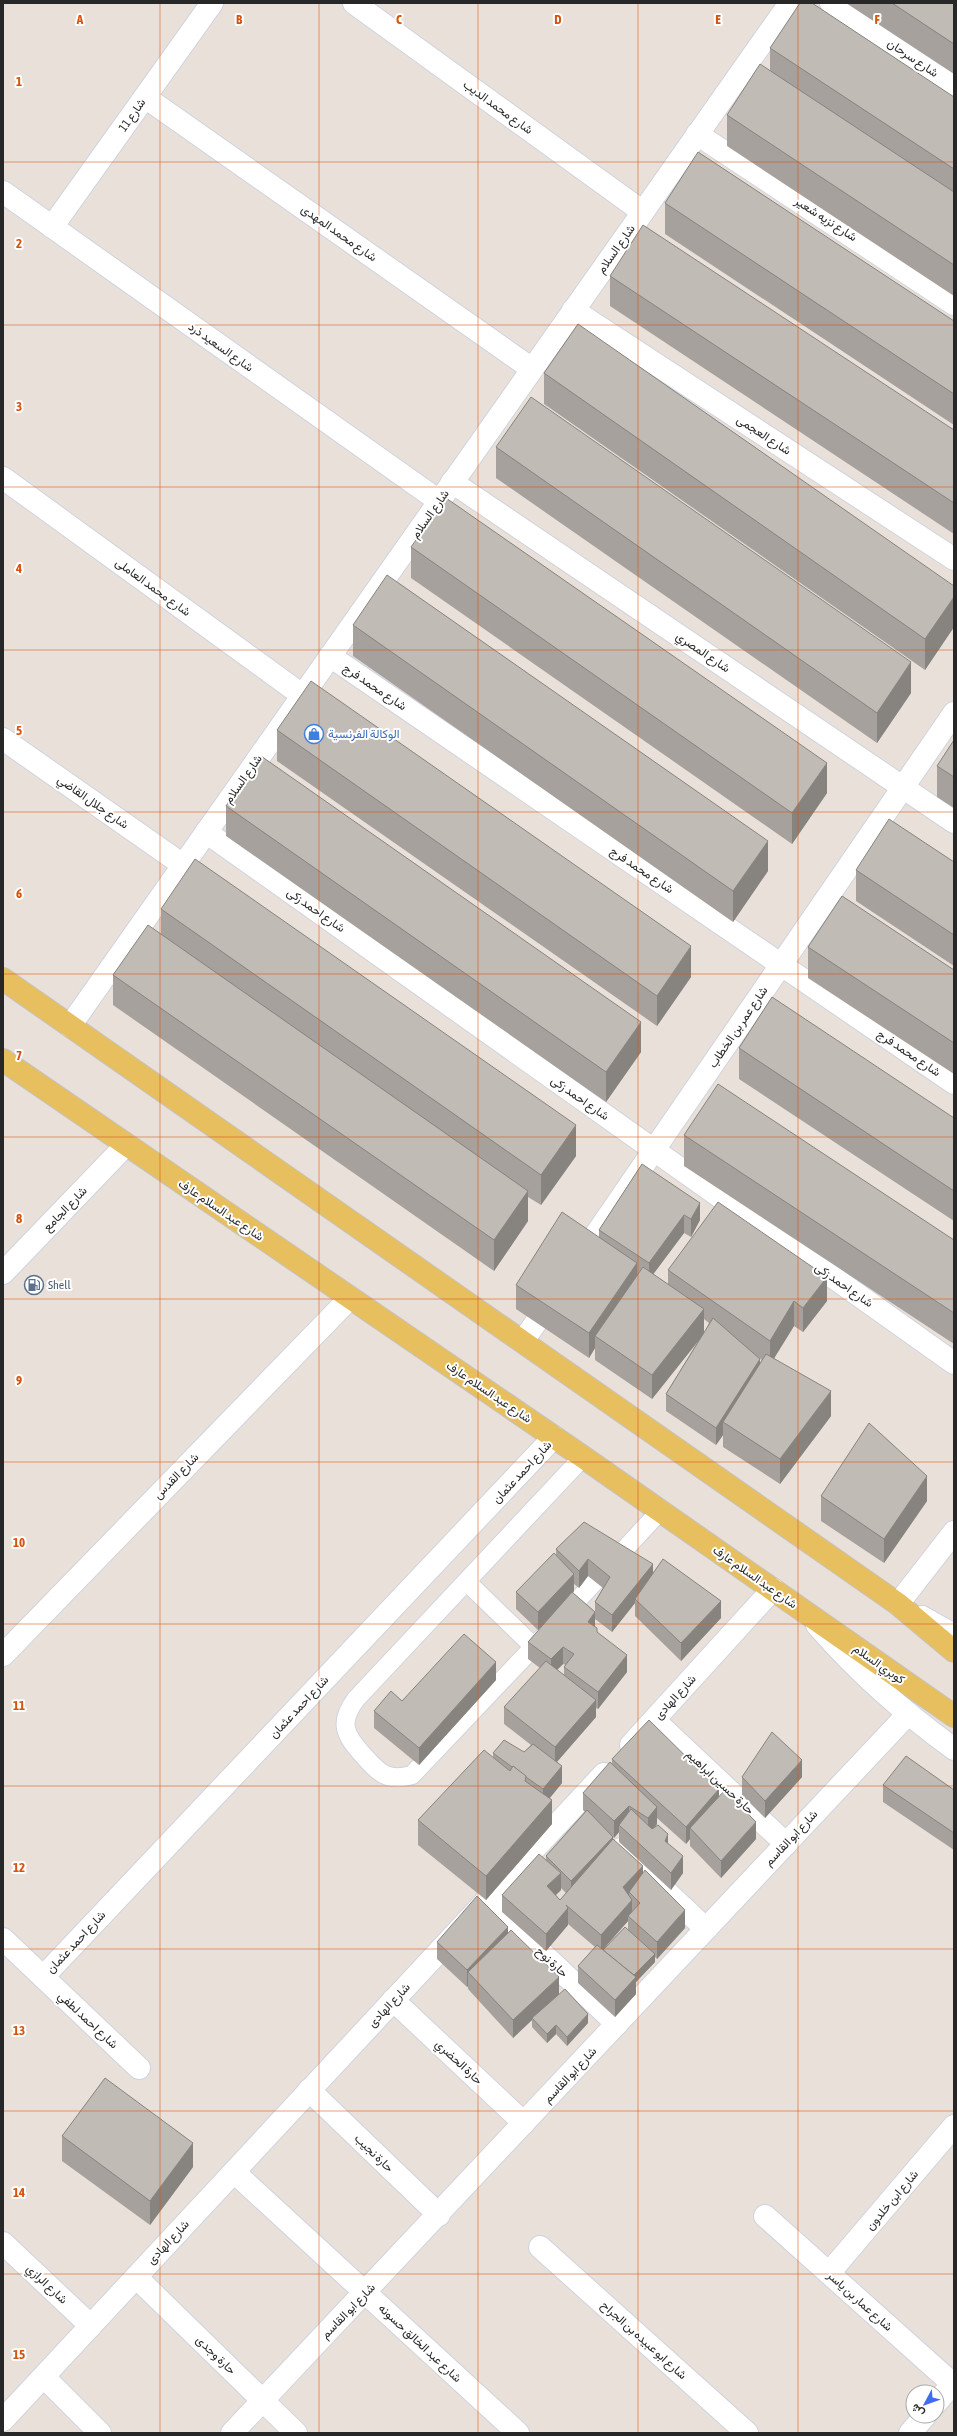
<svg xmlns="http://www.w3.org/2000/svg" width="957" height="2436" viewBox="0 0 957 2436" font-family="'Asap Condensed',Vazirmatn,sans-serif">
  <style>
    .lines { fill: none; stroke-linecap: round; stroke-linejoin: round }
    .lane-casing { stroke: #cfd3e0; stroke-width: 20 }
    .street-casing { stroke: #cfd3e0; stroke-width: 24 }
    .secondary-casing { stroke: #cfd3e0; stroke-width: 24 }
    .primary-casing { stroke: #c3c3c3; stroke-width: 24 }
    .lane { stroke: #fff; stroke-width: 18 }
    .street { stroke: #fff; stroke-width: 22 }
    .secondary { stroke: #fff; stroke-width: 22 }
    .primary { stroke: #e8bf5f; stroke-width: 22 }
    .wall { fill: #a6a19d; fill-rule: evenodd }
    .shaded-wall { fill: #87837f }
    .building { fill: #c1bbb6; stroke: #87837f }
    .grid { fill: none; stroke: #d5540f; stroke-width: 1; stroke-opacity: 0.55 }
    .labels { text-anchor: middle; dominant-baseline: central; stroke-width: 4; stroke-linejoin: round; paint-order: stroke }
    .street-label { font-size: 12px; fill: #272727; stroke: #fff }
    .shop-label { font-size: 12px; fill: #366cbe; stroke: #fff; text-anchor: start }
    .service-label { font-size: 12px; fill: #4e5e75; stroke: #fff; text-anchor: start }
    .grid-label { font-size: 13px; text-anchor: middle; font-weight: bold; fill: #d5540f; stroke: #fff; stroke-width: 4; stroke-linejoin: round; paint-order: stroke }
  </style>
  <rect width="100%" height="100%" fill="#e9e1d9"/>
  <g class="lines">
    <defs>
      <g id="lane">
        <polyline points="467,1582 534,1647"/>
        <polyline points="563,1616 660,1511"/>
        <path d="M 544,1636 L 412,1775 C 387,1782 379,1773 363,1755 C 345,1735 338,1723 356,1699 L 583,1457"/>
      </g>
      <g id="street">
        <polyline points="354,3 643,212"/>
        <polyline points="831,3 954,85"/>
        <polyline points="145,97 532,369"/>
        <polyline points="697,134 954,304"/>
        <polyline points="3,192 439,501"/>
        <polyline points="52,227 212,3"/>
        <polyline points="573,310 954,559"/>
        <polyline points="3,478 302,695"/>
        <polyline points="452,482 954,822"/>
        <polyline points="330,656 954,1083"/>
        <polyline points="3,739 183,865"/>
        <polyline points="206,832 954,1363"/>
        <polyline points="70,1026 790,3"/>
        <polyline points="579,1259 954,713"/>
        <polyline points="3,1273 126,1145"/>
        <polyline points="523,1341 553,1298"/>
        <polyline points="898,1604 954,1532"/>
        <polyline points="3,1655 350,1298"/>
        <polyline points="654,1720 786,1844"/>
        <polyline points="631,1745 773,1589"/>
        <polyline points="621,1849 706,1929"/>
        <polyline points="486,1900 617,2024"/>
        <polyline points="3,1939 139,2068"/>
        <polyline points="43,1977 554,1437"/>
        <polyline points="393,2000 524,2123"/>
        <polyline points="309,2090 439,2215"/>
        <polyline points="234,2172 518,2433"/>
        <polyline points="765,2216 954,2385"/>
        <polyline points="3,2243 91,2326"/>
        <polyline points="540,2247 747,2433"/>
        <polyline points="829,2273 954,2126"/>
        <polyline points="136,2277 296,2433"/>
        <polyline points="44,2377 100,2433"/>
        <polyline points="937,2402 954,2382"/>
        <polyline points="3,2420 604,1774"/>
        <polyline points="232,2433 907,1715"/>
        <polyline points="910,2433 925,2416"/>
      </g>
      <g id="secondary">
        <polyline points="922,1617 954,1635"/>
        <path d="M 817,1625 C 861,1675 901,1710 954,1749"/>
      </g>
      <g id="primary">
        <polyline points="3,979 898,1604 954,1651"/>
        <polyline points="3,1060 583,1457 954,1716"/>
      </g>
    </defs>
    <use href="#lane" class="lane-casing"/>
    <use href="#street" class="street-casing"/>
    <use href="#secondary" class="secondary-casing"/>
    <use href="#primary" class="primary-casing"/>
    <use href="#lane" class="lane"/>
    <use href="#street" class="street"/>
    <use href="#secondary" class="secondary"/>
    <use href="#primary" class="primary"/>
  </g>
  <g class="wall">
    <polygon points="846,3 954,3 954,74"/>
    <polygon points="770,48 954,97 954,296 727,146 727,115 770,71"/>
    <polygon points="665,203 954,321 954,425 665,234"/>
    <polygon points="610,276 954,430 954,534 610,306"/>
    <polygon points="544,373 954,586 954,627 925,670 544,404"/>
    <polygon points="496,447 911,693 877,743 496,478"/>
    <polygon points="411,547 827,793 792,844 411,578"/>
    <polygon points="353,625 768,871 733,922 353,656"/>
    <polygon points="277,730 691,977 657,1026 277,761"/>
    <polygon points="954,740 954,808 937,797 937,766"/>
    <polygon points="226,806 641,1052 606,1102 226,836"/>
    <polygon points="954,862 954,966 856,901 856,870"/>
    <polygon points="161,909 576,1156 541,1205 528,1197 528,1221 494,1271 113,1005 113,975 161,934"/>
    <polygon points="808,947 954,970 954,1074 808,978"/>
    <polygon points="739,1048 954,1118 954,1221 739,1079"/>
    <polygon points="684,1135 954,1240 954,1344 684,1166"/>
    <path d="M 642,1164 L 700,1220 L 691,1237 L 684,1233 L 653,1274 L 668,1284 L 668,1270 L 827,1301 L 803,1332 L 794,1326 L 774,1358 L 831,1416 L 780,1484 L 723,1447 L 723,1435 L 716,1445 L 666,1411 L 666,1394 L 700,1338 L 652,1399 L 595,1360 L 595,1348 L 589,1358 L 516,1309 L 516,1285 L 599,1237 L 599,1230 ZM 704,1319 L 709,1323 L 704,1333 ZM 758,1357 L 762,1360 L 760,1363 Z"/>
    <polygon points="821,1496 927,1501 884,1563 821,1521"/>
    <path d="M 556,1549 L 653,1574 L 721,1618 L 681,1661 L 635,1616 L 635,1603 L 612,1632 L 595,1619 L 595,1626 L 597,1632 L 627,1672 L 598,1709 L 596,1708 L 596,1717 L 557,1762 L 562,1783 L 550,1798 L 552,1824 L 486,1900 L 418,1845 L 418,1820 L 493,1757 L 493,1753 L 524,1752 L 531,1745 L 504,1724 L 504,1707 L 540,1668 L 528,1659 L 528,1642 L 555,1612 L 538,1630 L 516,1609 L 516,1592 L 556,1555 ZM 588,1576 L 603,1588 L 595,1602 L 595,1612 L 573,1593 L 574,1591 L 574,1584 L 579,1588 ZM 563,1664 L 566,1665 L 564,1667 L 564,1675 L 557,1670 Z"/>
    <polygon points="496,1680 419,1765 374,1728 374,1711"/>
    <path d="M 612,1759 L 719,1796 L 756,1839 L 721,1878 L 690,1846 L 690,1839 L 686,1844 L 657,1818 L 657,1824 L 653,1828 L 668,1844 L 683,1873 L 671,1890 L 619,1842 L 619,1832 L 614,1838 L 613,1837 L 613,1840 L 643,1873 L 685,1928 L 657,1959 L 655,1957 L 655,1962 L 636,1982 L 636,1994 L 615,2017 L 578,1983 L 578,1966 L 595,1947 L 568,1924 L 568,1925 L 546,1951 L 502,1912 L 502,1895 L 546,1860 L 546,1856 L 585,1812 L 583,1810 L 583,1793 L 612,1764 ZM 561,1888 L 566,1893 L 560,1900 L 556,1895 L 561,1890 ZM 628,1921 L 628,1930 L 603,1949 Z"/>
    <polygon points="742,1777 802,1777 765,1818 742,1795"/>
    <polygon points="883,1785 954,1790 954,1850 883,1802"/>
    <polygon points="508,1933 559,1994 588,2023 567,2046 556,2034 547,2043 532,2027 532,2020 513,2038 468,1989 468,1986 467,1987 437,1959 437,1942"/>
    <polygon points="62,2136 193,2167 150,2225 62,2161"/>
  </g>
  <g class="shaded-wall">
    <polygon points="954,597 954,627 925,670 925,639"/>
    <polygon points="911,662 911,693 877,743 877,713"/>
    <polygon points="827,763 827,793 792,844 792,813"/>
    <polygon points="768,841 768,871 733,922 733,891"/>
    <polygon points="691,946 691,977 657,1026 657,996"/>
    <polygon points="641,1022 641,1052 606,1102 606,1072"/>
    <polygon points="576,1125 576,1156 541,1205 541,1175"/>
    <polygon points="528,1191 528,1221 494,1271 494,1240"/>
    <polygon points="700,1203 700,1220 691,1237 691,1219"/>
    <polygon points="684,1215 684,1233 649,1280 649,1263"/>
    <polygon points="637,1263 637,1288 595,1336 595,1348 589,1358 589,1333"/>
    <polygon points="827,1277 827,1301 803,1332 803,1308"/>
    <polygon points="794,1301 794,1326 770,1365 770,1341"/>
    <polygon points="704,1309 704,1334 652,1399 652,1375"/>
    <polygon points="760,1359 760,1376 723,1422 723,1435 716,1445 716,1428"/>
    <polygon points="831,1391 831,1416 780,1484 780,1459"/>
    <polygon points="927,1476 927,1501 884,1563 884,1539"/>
    <polygon points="588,1559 588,1576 579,1588 579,1571"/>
    <polygon points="653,1564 653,1581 635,1599 635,1603 612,1632 612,1615"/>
    <polygon points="574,1574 574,1591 538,1630 538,1612"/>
    <polygon points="721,1601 721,1618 681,1661 681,1643"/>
    <polygon points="595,1612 595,1629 588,1622"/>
    <polygon points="563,1647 563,1664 551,1676 551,1659"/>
    <polygon points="627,1655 627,1672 598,1709 598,1692"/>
    <polygon points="496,1662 496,1680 419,1765 419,1748"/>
    <polygon points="596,1700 596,1717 555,1764 555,1747"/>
    <polygon points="802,1760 802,1777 765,1818 765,1801"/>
    <polygon points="562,1766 562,1783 543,1806 543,1789"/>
    <polygon points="719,1789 719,1806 690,1828 690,1839 686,1844 686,1827"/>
    <polygon points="552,1800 552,1824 486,1900 486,1876"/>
    <polygon points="629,1806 629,1823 619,1825 619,1832 614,1838 614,1821"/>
    <polygon points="657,1807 657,1824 648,1836 648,1818"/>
    <polygon points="756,1822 756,1839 721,1878 721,1861"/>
    <polygon points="668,1834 668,1852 665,1841"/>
    <polygon points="613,1837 613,1854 571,1899 571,1881"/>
    <polygon points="683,1856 683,1873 671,1890 671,1873"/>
    <polygon points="643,1866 643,1883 629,1892 629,1898 623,1887"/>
    <polygon points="561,1873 561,1890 547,1903 547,1886"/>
    <polygon points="632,1900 632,1917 628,1916 628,1921 601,1952 601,1935"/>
    <polygon points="568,1908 568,1925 546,1951 546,1934"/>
    <polygon points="685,1910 685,1928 657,1959 657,1942"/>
    <polygon points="508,1927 508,1944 468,1972 468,1986 467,1987 467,1970"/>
    <polygon points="655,1954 655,1962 636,1982 636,1994 615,2017 615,2000 634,1975"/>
    <polygon points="559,1977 559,1994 532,2018 532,2020 513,2038 513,2020"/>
    <polygon points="588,2014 588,2023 567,2046 567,2037"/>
    <polygon points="556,2025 556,2034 547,2043 547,2034"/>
    <polygon points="193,2143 193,2167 150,2225 150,2201"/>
  </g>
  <g class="building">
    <polygon points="800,3 812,3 954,97 954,169 770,48"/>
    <polygon points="892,3 954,3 954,44"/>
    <polygon points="760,64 954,192 954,265 727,115"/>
    <polygon points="698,152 954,321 954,394 665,203"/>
    <polygon points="643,225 954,430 954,503 610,276"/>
    <polygon points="578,324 954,586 954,597 925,639 544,373"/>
    <polygon points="531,397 911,662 877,713 496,447"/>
    <polygon points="446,498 827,763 792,813 411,547"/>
    <polygon points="387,575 768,841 733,891 353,625"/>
    <polygon points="311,681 691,946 657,996 277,730"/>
    <polygon points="954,740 954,777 937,766"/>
    <polygon points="261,756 641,1022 606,1072 226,806"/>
    <polygon points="889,819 954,862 954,935 856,870"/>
    <polygon points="195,859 576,1125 541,1175 161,909"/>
    <polygon points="842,896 954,970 954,1043 808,947"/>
    <polygon points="148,925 528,1191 494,1240 113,975"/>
    <polygon points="772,997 954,1118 954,1191 739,1048"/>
    <polygon points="718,1084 954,1240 954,1313 684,1135"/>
    <polygon points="642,1164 700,1203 691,1219 684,1215 649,1263 599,1230"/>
    <polygon points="718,1202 827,1277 803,1308 794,1301 770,1341 668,1270"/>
    <polygon points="562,1212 637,1263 589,1333 516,1285"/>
    <polygon points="643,1267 704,1309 652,1375 595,1336"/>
    <polygon points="713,1318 760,1359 716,1428 666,1394"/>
    <polygon points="766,1354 831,1391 780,1459 723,1422"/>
    <polygon points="869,1423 927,1476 884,1539 821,1496"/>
    <polygon points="584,1522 653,1564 612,1615 595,1602 610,1577 588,1559 579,1571 556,1549"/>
    <polygon points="554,1553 574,1574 538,1612 516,1592"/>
    <polygon points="663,1559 721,1601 681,1643 635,1599"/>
    <polygon points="572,1592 595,1612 588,1622 597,1628 597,1632 627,1655 598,1692 564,1667 574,1654 563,1647 551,1659 528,1642"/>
    <polygon points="464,1634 496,1662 419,1748 374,1711 391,1691 402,1701"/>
    <polygon points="546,1661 596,1700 555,1747 504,1707"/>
    <polygon points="649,1720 719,1789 686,1827 612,1759"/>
    <polygon points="772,1732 802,1760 765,1801 742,1777"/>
    <polygon points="504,1740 524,1752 533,1744 562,1766 543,1789 526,1777 513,1766 512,1767 493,1753"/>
    <polygon points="484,1750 510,1771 513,1766 526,1776 525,1781 552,1800 486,1876 418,1820"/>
    <polygon points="906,1756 954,1790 954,1833 883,1785"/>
    <polygon points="610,1762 657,1807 648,1818 629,1806 614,1821 583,1793"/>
    <polygon points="725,1790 756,1822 721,1861 690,1828"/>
    <polygon points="631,1809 652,1829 658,1825 668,1834 665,1841 683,1856 671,1873 619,1825"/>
    <polygon points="587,1810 613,1837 571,1881 546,1856"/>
    <polygon points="613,1839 643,1866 623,1887 632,1900 601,1935 566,1905 568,1908 546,1934 502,1895 539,1854 561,1873 547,1886 560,1900"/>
    <polygon points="645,1870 685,1910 657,1942 628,1916 640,1903 629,1892"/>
    <polygon points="477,1896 508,1927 467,1970 437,1942"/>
    <polygon points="625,1927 655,1954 634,1975 603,1950"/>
    <polygon points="511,1930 559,1977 513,2020 468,1972"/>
    <polygon points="597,1945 636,1977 615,2000 578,1966"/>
    <polygon points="565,1989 588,2014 567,2037 556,2025 547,2034 532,2018"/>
    <polygon points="105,2078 193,2143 150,2201 62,2136"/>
  </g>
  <path class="grid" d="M 160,3 L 160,2433M 319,3 L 319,2433M 478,3 L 478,2433M 638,3 L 638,2433M 798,3 L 798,2433M 3,162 L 954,162M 3,325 L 954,325M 3,487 L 954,487M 3,650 L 954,650M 3,812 L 954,812M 3,974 L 954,974M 3,1137 L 954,1137M 3,1299 L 954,1299M 3,1462 L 954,1462M 3,1624 L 954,1624M 3,1786 L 954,1786M 3,1949 L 954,1949M 3,2111 L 954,2111M 3,2274 L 954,2274"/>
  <defs>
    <symbol id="shop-ring" viewBox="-11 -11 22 22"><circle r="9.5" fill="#fff" stroke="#3f7fe0" stroke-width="1.5"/><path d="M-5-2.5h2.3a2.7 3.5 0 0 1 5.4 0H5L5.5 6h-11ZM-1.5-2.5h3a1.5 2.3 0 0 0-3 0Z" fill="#3f7fe0"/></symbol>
    <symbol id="fuel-ring" viewBox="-11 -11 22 22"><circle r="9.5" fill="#fff" stroke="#5c6f8a" stroke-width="1.5"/><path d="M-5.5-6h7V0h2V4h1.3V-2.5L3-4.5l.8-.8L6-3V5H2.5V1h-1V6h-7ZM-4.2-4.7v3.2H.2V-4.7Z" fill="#5c6f8a"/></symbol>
  </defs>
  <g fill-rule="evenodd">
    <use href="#shop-ring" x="303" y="723" width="22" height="22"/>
    <use href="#fuel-ring" x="23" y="1274" width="22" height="22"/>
  </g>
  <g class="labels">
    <g class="street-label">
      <text transform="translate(913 58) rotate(34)">شارع سرحان</text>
      <text transform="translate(498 107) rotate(36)">شارع محمد الديب</text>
      <text transform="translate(132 115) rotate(-55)">شارع 11</text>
      <text transform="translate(826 219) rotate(33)">شارع نزيه شعير</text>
      <text transform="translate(339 233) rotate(35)">شارع محمد المهدى</text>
      <text transform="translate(616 249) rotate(-55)">شارع السلام</text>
      <text transform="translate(221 347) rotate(35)">شارع السعيد ذرد</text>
      <text transform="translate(764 435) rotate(33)">شارع العجمى</text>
      <text transform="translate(430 514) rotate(-55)">شارع السلام</text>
      <text transform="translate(153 587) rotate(36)">شارع محمد العاملى</text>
      <text transform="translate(703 652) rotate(34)">شارع المصري</text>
      <text transform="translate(375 687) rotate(34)">شارع محمد فرج</text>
      <text transform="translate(243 779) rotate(-55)">شارع السلام</text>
      <text transform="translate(93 802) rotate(35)">شارع جلال القاضي</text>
      <text transform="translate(642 870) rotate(34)">شارع محمد فرج</text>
      <text transform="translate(316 910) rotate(35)">شارع احمد زكى</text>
      <text transform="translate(738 1027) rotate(-56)">شارع عمر بن الخطاب</text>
      <text transform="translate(909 1053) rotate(34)">شارع محمد فرج</text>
      <text transform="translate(580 1098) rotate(35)">شارع احمد زكى</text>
      <text transform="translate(65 1209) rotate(-46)">شارع الجامع</text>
      <text transform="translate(221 1210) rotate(34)">شارع عبد السلام عارف</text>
      <text transform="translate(844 1285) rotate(35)">شارع احمد زكى</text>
      <text transform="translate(489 1392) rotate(34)">شارع عبد السلام عارف</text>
      <text transform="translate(522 1472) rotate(-47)">شارع احمد عثمان</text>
      <text transform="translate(176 1476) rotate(-46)">شارع القدس</text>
      <text transform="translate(755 1577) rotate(35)">شارع عبد السلام عارف</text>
      <text transform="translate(879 1664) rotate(35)">كوبري السلام</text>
      <text transform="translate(675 1697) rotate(-48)">شارع الهادى</text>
      <text transform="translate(299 1707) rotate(-47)">شارع احمد عثمان</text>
      <text transform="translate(720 1782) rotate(43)">حارة حسين ابراهيم</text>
      <text transform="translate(791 1838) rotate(-47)">شارع ابو القاسم</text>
      <text transform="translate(76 1942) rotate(-47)">شارع احمد عثمان</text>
      <text transform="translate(552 1962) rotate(43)">حارة نوح</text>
      <text transform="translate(389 2005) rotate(-47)">شارع الهادى</text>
      <text transform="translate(88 2020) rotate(43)">شارع احمد لطفي</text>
      <text transform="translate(459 2062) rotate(43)">حارة الحضري</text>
      <text transform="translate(570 2075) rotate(-47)">شارع ابو القاسم</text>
      <text transform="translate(374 2153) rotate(44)">حارة نجيب</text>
      <text transform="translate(892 2200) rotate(-50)">شارع ابن خلدون</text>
      <text transform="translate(168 2242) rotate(-47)">شارع الهادى</text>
      <text transform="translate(47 2284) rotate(43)">شارع الرازي</text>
      <text transform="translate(860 2301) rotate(42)">شارع عمار بن ياسر</text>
      <text transform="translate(348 2311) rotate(-46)">شارع ابو القاسم</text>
      <text transform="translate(644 2340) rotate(42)">شارع ابو عبيده بن الجراح</text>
      <text transform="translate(420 2343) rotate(43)">شارع عبد الخالق حسونه</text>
      <text transform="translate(216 2355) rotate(44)">حارة وجدى</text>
    </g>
    <g class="shop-label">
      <text x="328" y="734">الوكالة الفرنسية</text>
    </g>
    <g class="service-label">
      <text x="48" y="1285">Shell</text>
    </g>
  </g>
  <g class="grid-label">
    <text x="80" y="24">A</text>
    <text x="239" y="24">B</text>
    <text x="399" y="24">C</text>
    <text x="558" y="24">D</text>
    <text x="718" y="24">E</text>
    <text x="877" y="24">F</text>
    <text x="19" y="86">1</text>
    <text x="19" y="248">2</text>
    <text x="19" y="411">3</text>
    <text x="19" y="573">4</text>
    <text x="19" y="735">5</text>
    <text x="19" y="898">6</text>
    <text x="19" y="1060">7</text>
    <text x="19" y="1223">8</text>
    <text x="19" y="1385">9</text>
    <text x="19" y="1547">10</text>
    <text x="19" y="1710">11</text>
    <text x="19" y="1872">12</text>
    <text x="19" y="2035">13</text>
    <text x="19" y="2197">14</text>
    <text x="19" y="2359">15</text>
  </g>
  <rect width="957" height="2436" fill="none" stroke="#272727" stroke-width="8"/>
  <g transform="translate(925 2404) rotate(229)"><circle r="19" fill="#ffffff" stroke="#a9a9a9"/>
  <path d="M0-3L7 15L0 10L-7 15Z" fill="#406cef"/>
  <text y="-6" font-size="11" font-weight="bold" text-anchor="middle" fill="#272727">ش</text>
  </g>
</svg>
